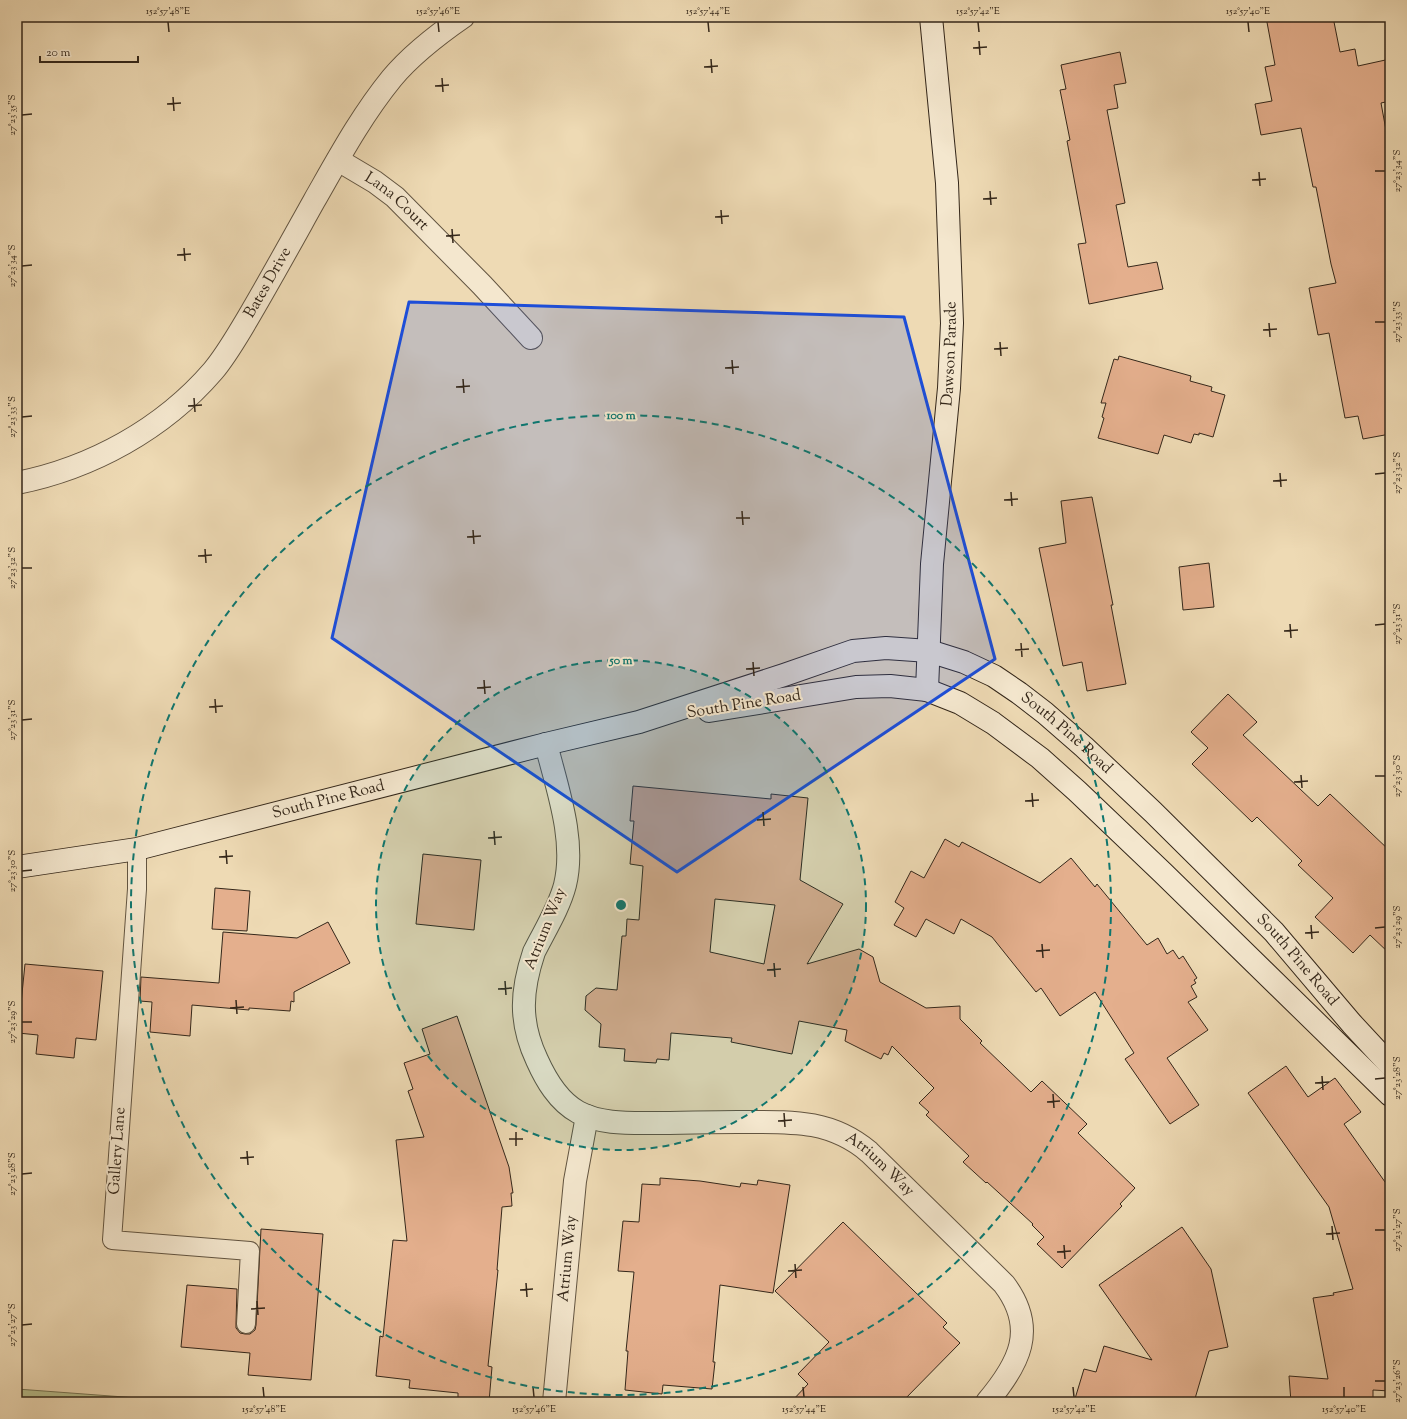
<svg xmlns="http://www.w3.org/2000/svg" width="1407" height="1419" viewBox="0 0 1407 1419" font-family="'Sorts Mill Goudy',serif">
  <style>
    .green { fill: #b8c08e; stroke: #767454 }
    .building { fill: #e4af8d; stroke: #34271a; fill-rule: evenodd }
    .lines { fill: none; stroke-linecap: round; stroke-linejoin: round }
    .lane-casing { stroke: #625440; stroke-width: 20 }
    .street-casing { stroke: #625440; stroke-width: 24 }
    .secondary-casing { stroke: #34271a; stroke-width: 24 }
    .lane { stroke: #f4e7ce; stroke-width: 18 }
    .street { stroke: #f4e7ce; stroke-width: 22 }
    .secondary { stroke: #f4e7ce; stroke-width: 22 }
    .marked { fill: #1d4ed8; fill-opacity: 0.2; stroke: #1d4ed8; stroke-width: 3; stroke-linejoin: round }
    .ticks { fill: none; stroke: #34271a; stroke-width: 1.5 }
    .ring { fill: none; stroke: #0f766e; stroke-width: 2; stroke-dasharray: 7 5 }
    .labels { text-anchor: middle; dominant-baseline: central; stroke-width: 4; stroke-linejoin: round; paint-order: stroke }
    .street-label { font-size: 16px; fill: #34271a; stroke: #f4e7ce }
    .centre { fill: #0f766e; stroke: #f4e7ce; stroke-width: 2 }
    .ring-label { font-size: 12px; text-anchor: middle; font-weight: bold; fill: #0f766e; stroke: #f4e7ce; stroke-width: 4; stroke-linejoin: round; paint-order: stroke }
    .neatline { fill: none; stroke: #34271a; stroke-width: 1.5 }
    .ticks-label { font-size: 10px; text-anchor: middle; fill: #34271a }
  </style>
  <rect width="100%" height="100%" fill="#eedab4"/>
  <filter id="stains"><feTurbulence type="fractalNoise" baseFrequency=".005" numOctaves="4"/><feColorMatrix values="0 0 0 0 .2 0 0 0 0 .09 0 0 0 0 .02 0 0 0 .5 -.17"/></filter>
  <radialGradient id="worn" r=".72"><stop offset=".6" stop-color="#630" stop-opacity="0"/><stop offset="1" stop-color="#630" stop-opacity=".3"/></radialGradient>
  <polygon class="green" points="17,1389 191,1402 17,1402"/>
  <g class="building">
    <polygon points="1266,17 1333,17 1340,52 1355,49 1358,66 1390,59 1390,101 1381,103 1390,152 1390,434 1363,439 1358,416 1345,418 1329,333 1318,335 1309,288 1336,283 1331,264 1316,187 1313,187 1301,128 1261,135 1255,104 1272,101 1265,67 1275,65"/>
    <polygon points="1120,52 1126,83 1114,85 1118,108 1107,110 1125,203 1116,205 1128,267 1157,262 1163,289 1089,304 1078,244 1086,243 1067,141 1070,140 1060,90 1066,89 1061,65"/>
    <polygon points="1119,356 1191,376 1190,381 1212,387 1211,391 1225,395 1213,437 1199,433 1199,435 1194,434 1191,443 1164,435 1158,454 1098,438 1104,418 1102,417 1106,403 1101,403 1114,359 1118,360"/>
    <polygon points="1092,497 1113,605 1111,605 1126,684 1087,691 1082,662 1063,666 1039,548 1066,543 1061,501"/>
    <polygon points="1209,563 1214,607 1183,610 1179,567"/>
    <polygon points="1228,694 1257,722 1243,735 1318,806 1330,794 1390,851 1390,954 1370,935 1353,953 1315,917 1333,898 1298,865 1302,861 1257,817 1252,822 1192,764 1208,748 1191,732"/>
    <path d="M 633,786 L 771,799 L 771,794 L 808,798 L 800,880 L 843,904 L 807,964 L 859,949 L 873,957 L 880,982 L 926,1008 L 960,1006 L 960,1019 L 982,1041 L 980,1043 L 1031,1092 L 1042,1081 L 1087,1124 L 1078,1133 L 1135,1188 L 1120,1204 L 1122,1206 L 1062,1268 L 1037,1244 L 1044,1237 L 1032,1225 L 1033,1224 L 987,1182 L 986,1183 L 963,1162 L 969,1156 L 926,1115 L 929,1112 L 919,1103 L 934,1088 L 892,1046 L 888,1055 L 884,1053 L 881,1059 L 845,1041 L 847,1030 L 799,1021 L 792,1054 L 731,1042 L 732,1038 L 671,1033 L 669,1060 L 657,1059 L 656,1063 L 624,1061 L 625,1049 L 599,1047 L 601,1024 L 585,1010 L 586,996 L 596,988 L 617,990 L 622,936 L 626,936 L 627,919 L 639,920 L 643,866 L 630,864 L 634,821 L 630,821 ZM 715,899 L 775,905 L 764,964 L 710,952 Z"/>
    <polygon points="945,839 959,847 962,842 1040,883 1071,858 1095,887 1097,884 1147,945 1158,938 1167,954 1173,950 1179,959 1183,956 1197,978 1194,980 1196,983 1191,986 1197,997 1188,1002 1208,1030 1167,1058 1199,1105 1170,1124 1125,1059 1134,1053 1095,992 1060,1016 1041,988 1036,992 992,937 961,919 954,934 926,919 916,937 894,925 904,908 895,902 911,871 924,878"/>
    <polygon points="423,854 481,860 474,930 416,924"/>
    <polygon points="215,888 250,891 247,931 212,929"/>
    <polygon points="328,922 350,963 294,992 294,1002 291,1001 290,1011 249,1008 249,1010 192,1005 190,1036 150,1032 152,1002 140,1001 141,977 219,983 223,932 297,938"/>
    <polygon points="25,964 103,971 96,1040 76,1038 74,1058 36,1054 38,1035 18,1033"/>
    <polygon points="457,1016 509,1167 513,1193 511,1193 512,1206 502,1207 497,1270 498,1270 488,1366 492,1367 489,1402 458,1402 458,1393 409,1388 410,1380 376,1376 380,1336 383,1337 393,1240 407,1241 396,1140 424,1137 408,1091 413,1089 404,1063 430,1054 422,1029"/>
    <polygon points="1286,1066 1308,1097 1335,1078 1361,1112 1344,1124 1390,1189 1390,1391 1373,1390 1373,1402 1291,1402 1289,1376 1328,1379 1313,1298 1334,1295 1333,1293 1353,1289 1329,1207 1248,1093"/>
    <polygon points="660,1178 700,1181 740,1187 741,1183 757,1185 758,1180 790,1185 773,1293 720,1285 713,1362 715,1362 712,1389 663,1385 662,1394 625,1390 628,1351 626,1351 634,1272 618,1271 623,1221 639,1222 642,1184 660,1185"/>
    <polygon points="843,1222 947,1323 943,1327 960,1343 902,1402 791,1402 808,1384 798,1374 829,1342 775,1291"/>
    <polygon points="1182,1227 1211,1269 1228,1347 1209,1351 1194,1402 1074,1402 1084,1369 1096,1372 1104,1346 1152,1360 1099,1285"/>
    <polygon points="261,1229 323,1234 311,1380 248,1375 250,1353 181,1347 187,1285 237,1289 236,1323 236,1328 240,1333 245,1334 250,1334 255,1330 256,1325"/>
  </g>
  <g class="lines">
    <defs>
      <polyline id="lane" points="137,849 137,889 112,1240 250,1251 246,1324"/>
      <g id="street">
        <path id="s1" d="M 338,160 L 375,182 L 395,197 L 482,285 L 531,338"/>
        <path id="s2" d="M 17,483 C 92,468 163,429 213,371 C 224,358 233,343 242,328 C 267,286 290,244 314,201 C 338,159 361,116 392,78 C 412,54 437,35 463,17"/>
        <path id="s3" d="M 546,744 C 557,788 576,840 565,885 C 559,908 545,930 534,952 C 521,991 519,1022 537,1060 C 546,1080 558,1101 578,1112 C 600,1124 628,1123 652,1123 C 680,1123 709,1122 737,1122 C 787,1122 829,1118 869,1152 L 1004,1284 C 1038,1329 1019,1364 987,1402"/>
        <path id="s4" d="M 554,1402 L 575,1181 L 587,1116"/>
      </g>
      <g id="secondary">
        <path id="s5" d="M 927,690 L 932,564 L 949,388 L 952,323 L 947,183 L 931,17"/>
        <polyline points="709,711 856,687 890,686 927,690 960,703 993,723 1040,758 1077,791 1163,873 1390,1095"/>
        <path id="s6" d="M 17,867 L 137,849 L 546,744 L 639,722 L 784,675 L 853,651 L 886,648 L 929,651 L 964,662 L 994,676 L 1019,693 L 1045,713 L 1084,747 L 1153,812 L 1274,932 L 1352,1024 L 1390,1065"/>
      </g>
    </defs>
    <use href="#lane" class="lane-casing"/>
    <use href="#street" class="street-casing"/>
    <use href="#secondary" class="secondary-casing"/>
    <use href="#lane" class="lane"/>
    <use href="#street" class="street"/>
    <use href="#secondary" class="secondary"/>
  </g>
  <path class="marked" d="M 409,302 L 904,317 L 995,659 L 677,872 L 332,638 Z"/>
  <path class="ticks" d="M 168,22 L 169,32M 438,22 L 439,32M 708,22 L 709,32M 978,22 L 979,32M 1248,22 L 1249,32M 979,41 L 980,55M 973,48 L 987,47M 711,59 L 712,73M 704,67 L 718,66M 442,78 L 443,92M 435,86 L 449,85M 173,97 L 174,111M 167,104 L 181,103M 22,115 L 32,114M 1375,171 L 1385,171M 1259,172 L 1260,186M 1252,180 L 1266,179M 990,191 L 991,205M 983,199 L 997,198M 721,210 L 722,224M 715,217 L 729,216M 452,229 L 453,243M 446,236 L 460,235M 184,248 L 185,261M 177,255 L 191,254M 22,266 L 32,265M 1375,322 L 1385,322M 1269,323 L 1270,337M 1263,330 L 1277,329M 1000,342 L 1001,356M 994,349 L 1008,348M 732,360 L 733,374M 725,368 L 739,367M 463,379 L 464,393M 456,387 L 470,386M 194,398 L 195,412M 188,406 L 202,405M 22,417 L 32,416M 1280,473 L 1281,487M 1375,474 L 1385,473M 1273,481 L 1287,480M 1011,492 L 1012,506M 1004,500 L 1018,499M 742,511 L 743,525M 736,518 L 750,518M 473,530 L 474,544M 467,537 L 481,536M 205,549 L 206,563M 198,556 L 212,555M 22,568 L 32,568M 1290,624 L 1291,638M 1375,625 L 1385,624M 1284,631 L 1298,630M 1021,643 L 1022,657M 1015,650 L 1029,649M 753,662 L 754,676M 746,669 L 760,668M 484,680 L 485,694M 477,688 L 491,687M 215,699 L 216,713M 209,707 L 223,706M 22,720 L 32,719M 1301,775 L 1302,788M 1375,776 L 1385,776M 1294,782 L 1308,781M 1032,793 L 1033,807M 1025,801 L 1039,800M 763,812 L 764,826M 757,820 L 771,819M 494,831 L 495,845M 488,838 L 502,837M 226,850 L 227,864M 219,857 L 233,856M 22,871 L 32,870M 1311,925 L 1312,939M 1375,928 L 1385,927M 1305,933 L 1319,932M 1042,944 L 1043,958M 1036,951 L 1050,950M 774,963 L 775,977M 767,970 L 781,969M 505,981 L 506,995M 498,989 L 512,988M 236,1000 L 237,1014M 230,1008 L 244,1007M 22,1022 L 32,1022M 1322,1076 L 1323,1090M 1375,1079 L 1385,1078M 1315,1083 L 1329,1082M 1053,1094 L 1054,1108M 1047,1102 L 1060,1101M 784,1113 L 785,1127M 778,1121 L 792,1120M 516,1132 L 516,1146M 509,1139 L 523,1139M 247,1151 L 248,1165M 240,1158 L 254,1157M 22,1174 L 32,1173M 1332,1226 L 1333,1240M 1375,1230 L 1385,1230M 1326,1234 L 1340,1233M 1064,1245 L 1065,1259M 1057,1252 L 1071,1251M 795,1264 L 796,1278M 788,1271 L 802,1270M 526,1283 L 527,1297M 520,1290 L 533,1289M 257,1301 L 258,1315M 251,1309 L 265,1308M 22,1325 L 32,1324M 1375,1381 L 1385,1381M 263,1387 L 264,1397M 533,1387 L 534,1397M 803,1387 L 804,1397M 1073,1387 L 1074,1397M 1344,1387 L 1344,1397"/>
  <circle cx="621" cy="905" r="245" fill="#0f766e" fill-opacity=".12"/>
  <g class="ring">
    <circle cx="621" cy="905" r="245"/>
    <circle cx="621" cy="905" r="490"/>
  </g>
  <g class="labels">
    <g class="street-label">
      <text stroke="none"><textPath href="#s1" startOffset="72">Lana Court</textPath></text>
      <text stroke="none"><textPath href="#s2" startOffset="334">Bates Drive</textPath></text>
      <text stroke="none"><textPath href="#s5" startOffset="337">Dawson Parade</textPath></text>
      <text transform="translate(744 705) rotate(-9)">South Pine Road</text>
      <text stroke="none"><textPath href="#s6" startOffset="1103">South Pine Road</textPath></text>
      <text stroke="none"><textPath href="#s6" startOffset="319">South Pine Road</textPath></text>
      <text transform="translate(546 929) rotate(-68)">Atrium Way</text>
      <text stroke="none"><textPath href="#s6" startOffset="1427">South Pine Road</textPath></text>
      <text transform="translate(118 1151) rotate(-86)">Gallery Lane</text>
      <text stroke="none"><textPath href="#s3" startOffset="712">Atrium Way</textPath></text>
      <text stroke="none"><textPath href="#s4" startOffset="144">Atrium Way</textPath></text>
    </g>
  </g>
  <circle cx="621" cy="905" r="6" class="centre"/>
  <g class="ring-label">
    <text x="621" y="419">100 m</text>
    <text x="621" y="664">50 m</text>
  </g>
  <rect width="1407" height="1419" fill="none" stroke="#eedab4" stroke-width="44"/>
  <path d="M40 56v6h98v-6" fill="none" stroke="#34271a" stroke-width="2"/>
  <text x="46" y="56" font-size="12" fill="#34271a" stroke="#f4e7ce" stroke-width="3" paint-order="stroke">20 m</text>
  <rect x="22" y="22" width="1363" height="1375" class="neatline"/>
  <g class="ticks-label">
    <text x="168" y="14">152°57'48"E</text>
    <text x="438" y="14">152°57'46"E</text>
    <text x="708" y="14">152°57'44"E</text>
    <text x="978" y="14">152°57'42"E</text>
    <text x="1248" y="14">152°57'40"E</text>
    <text transform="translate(11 115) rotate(-90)" y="4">27°23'35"S</text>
    <text transform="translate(1396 171) rotate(-90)" y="4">27°23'34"S</text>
    <text transform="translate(11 266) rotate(-90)" y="4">27°23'34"S</text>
    <text transform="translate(1396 322) rotate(-90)" y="4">27°23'33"S</text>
    <text transform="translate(11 417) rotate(-90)" y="4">27°23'33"S</text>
    <text transform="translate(1396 473) rotate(-90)" y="4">27°23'32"S</text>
    <text transform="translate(11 568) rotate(-90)" y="4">27°23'32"S</text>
    <text transform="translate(1396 624) rotate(-90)" y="4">27°23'31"S</text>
    <text transform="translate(11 720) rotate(-90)" y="4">27°23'31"S</text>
    <text transform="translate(1396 776) rotate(-90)" y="4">27°23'30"S</text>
    <text transform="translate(11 871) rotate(-90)" y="4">27°23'30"S</text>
    <text transform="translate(1396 927) rotate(-90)" y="4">27°23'29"S</text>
    <text transform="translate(11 1022) rotate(-90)" y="4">27°23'29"S</text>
    <text transform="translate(1396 1078) rotate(-90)" y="4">27°23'28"S</text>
    <text transform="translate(11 1174) rotate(-90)" y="4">27°23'28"S</text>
    <text transform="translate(1396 1230) rotate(-90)" y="4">27°23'27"S</text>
    <text transform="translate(11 1325) rotate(-90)" y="4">27°23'27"S</text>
    <text transform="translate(1396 1381) rotate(-90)" y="4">27°23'26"S</text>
    <text x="264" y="1412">152°57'48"E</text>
    <text x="534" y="1412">152°57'46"E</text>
    <text x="804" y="1412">152°57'44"E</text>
    <text x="1074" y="1412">152°57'42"E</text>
    <text x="1344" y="1412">152°57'40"E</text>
  </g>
  <rect width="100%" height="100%" filter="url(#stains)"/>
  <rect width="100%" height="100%" fill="url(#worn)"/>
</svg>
